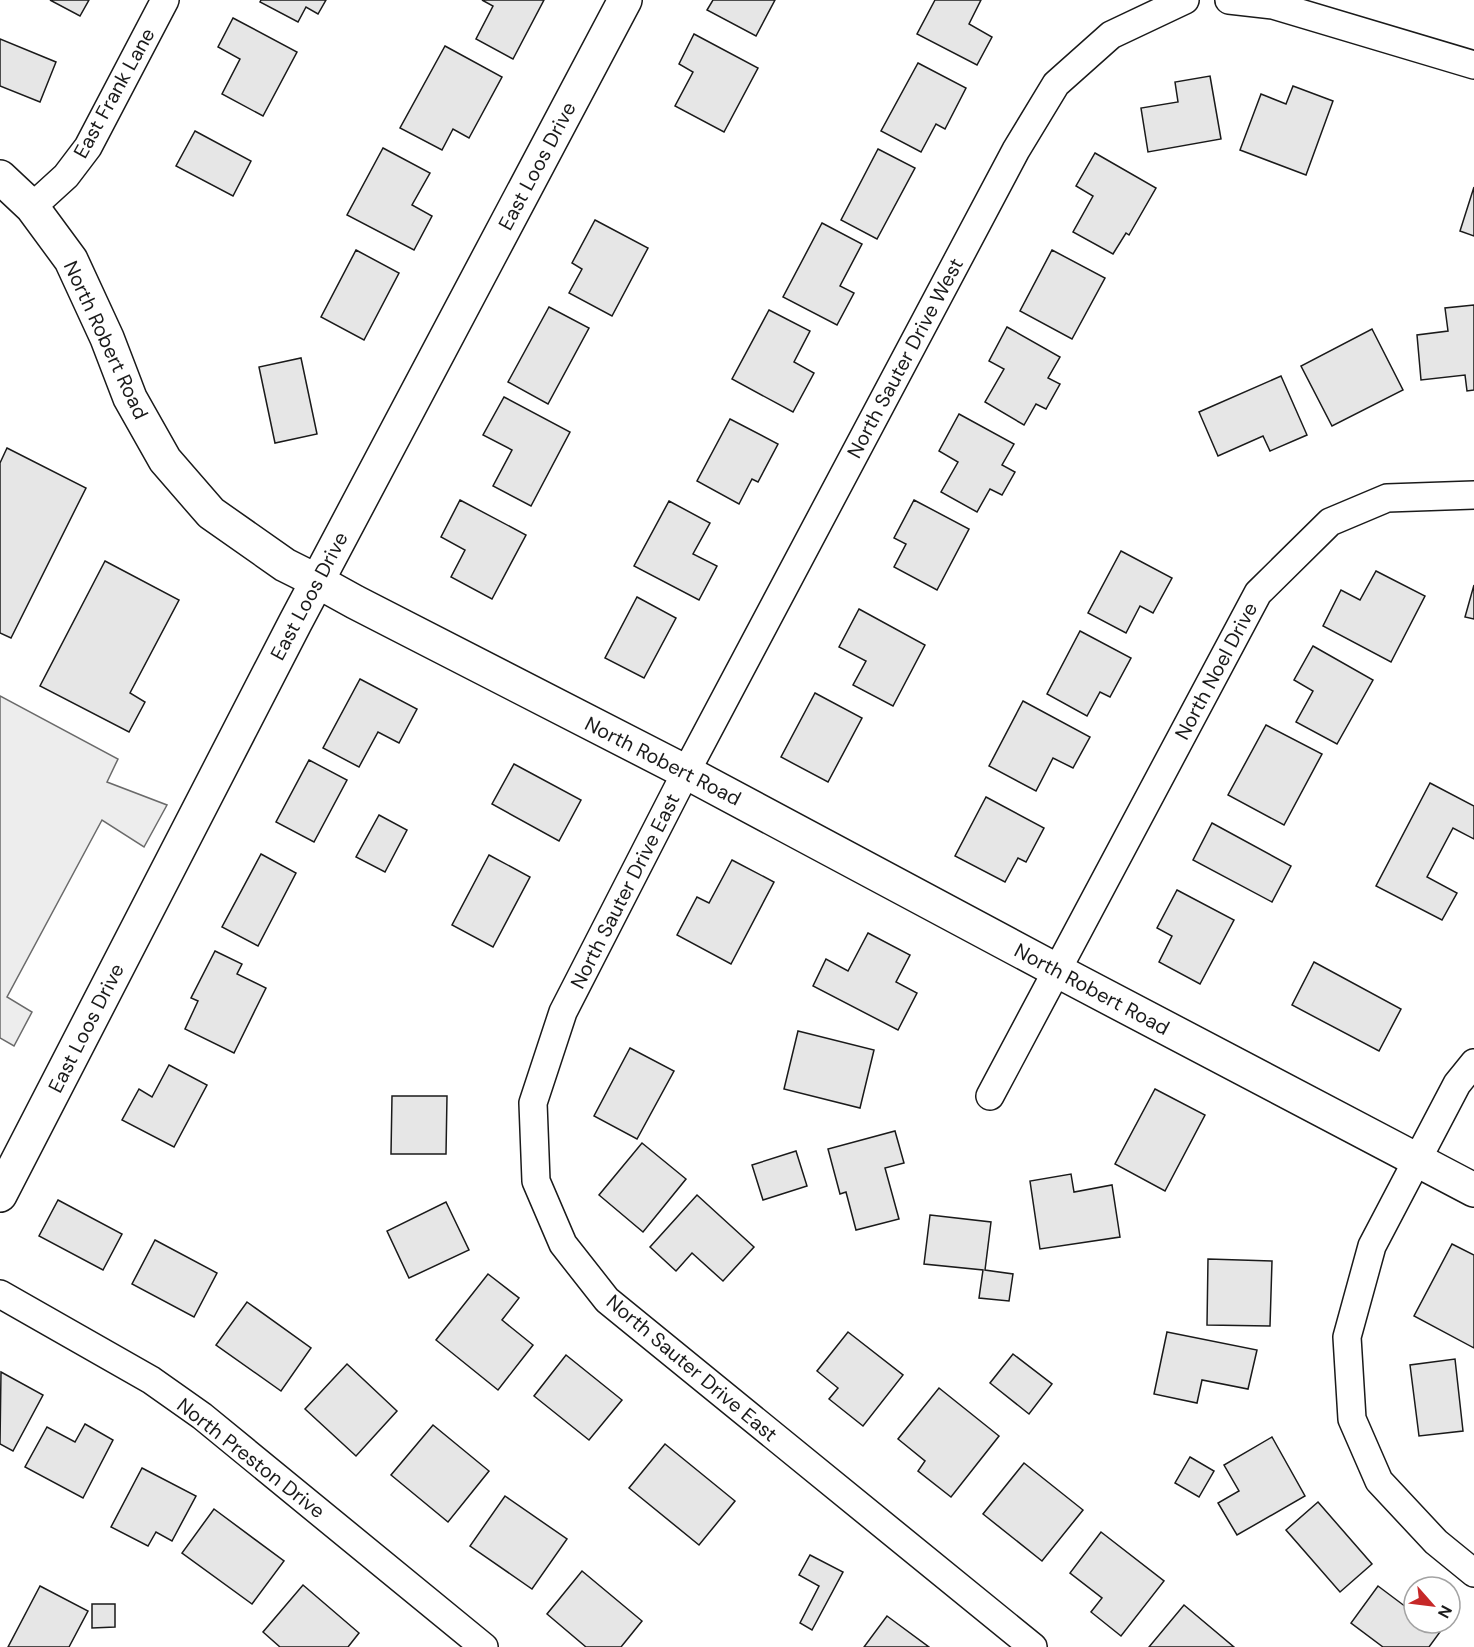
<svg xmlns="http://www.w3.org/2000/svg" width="1474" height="1647" viewBox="0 0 1474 1647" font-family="'DM Sans',sans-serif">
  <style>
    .built { fill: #ededed; stroke: #6a6a6a; stroke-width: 1.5 }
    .building { fill: #e6e6e6; stroke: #1a1a1a; stroke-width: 1.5 }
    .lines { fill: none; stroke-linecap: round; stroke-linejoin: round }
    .street-casing { stroke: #1a1a1a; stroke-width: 30 }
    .secondary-casing { stroke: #1a1a1a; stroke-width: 36 }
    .street { stroke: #fff; stroke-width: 27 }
    .secondary { stroke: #fff; stroke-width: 33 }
    .labels { text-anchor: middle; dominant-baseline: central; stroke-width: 4.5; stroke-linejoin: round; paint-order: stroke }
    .street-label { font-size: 20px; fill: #1a1a1a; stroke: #fff }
  </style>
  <rect width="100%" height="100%" fill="#fff"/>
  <polygon class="built" points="0,696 118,759 107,782 167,805 144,847 102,820 7,997 32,1012 14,1046 0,1038"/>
  <g class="building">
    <polygon points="50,0 89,0 80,16"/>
    <polygon points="261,0 326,0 318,14 306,7 298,22 260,2"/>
    <polygon points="482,0 544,0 513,59 476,39 493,6"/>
    <polygon points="713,0 775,0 756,36 707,10"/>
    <polygon points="935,0 981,0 969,24 992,37 977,65 917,34"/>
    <polygon points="233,18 297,52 263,116 222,94 240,59 218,47"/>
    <polygon points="694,34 758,68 724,132 675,106 693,72 679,64"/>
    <polygon points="0,39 56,62 40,102 0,86"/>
    <polygon points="445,46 502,77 469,138 453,129 442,150 400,128"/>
    <polygon points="918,63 966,88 945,129 936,124 921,152 881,131"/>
    <polygon points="1210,76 1221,139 1148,152 1141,108 1178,102 1175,82"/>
    <polygon points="1293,86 1333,101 1306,175 1240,150 1261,94 1286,104"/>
    <polygon points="195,131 251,161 233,196 176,166"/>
    <polygon points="383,148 430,173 412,205 432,216 414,250 347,215"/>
    <polygon points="878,149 915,168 877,239 841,220"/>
    <polygon points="1095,153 1156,188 1129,235 1126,233 1113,254 1073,232 1093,196 1076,186"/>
    <polygon points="1474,187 1474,236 1460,231"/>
    <polygon points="595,220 648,248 612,316 569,293 582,269 572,263"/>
    <polygon points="822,223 862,244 840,286 854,293 837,325 783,297"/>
    <polygon points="356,250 399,273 364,340 321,317"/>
    <polygon points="1052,250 1105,278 1072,339 1020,311"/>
    <polygon points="1474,305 1474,390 1467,391 1465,375 1421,380 1417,335 1448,331 1445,308"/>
    <polygon points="549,307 589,328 548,404 508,382"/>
    <polygon points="769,310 810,331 794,362 814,373 793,412 732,379"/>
    <polygon points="1007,327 1060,357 1048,378 1060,384 1046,409 1036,404 1024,425 985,402 1004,369 989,361"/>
    <polygon points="1372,329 1403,390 1332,426 1301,366"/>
    <polygon points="301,358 317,434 275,443 259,367"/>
    <polygon points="1281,376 1307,435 1270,451 1263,436 1218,456 1199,412"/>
    <polygon points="504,397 570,432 531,506 493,486 512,450 483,435"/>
    <polygon points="959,414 1014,444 1002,465 1015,472 1002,495 990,489 977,512 941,492 958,462 939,451"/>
    <polygon points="730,419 778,444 758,482 752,479 739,504 697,481"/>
    <polygon points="7,448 86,488 11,638 0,633 0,463"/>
    <polygon points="460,500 526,535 492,599 451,577 465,550 441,537"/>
    <polygon points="914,500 969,529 937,590 894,567 906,544 894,538"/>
    <polygon points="669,501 710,523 693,554 717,566 699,600 634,566"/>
    <polygon points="1121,551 1172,578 1153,613 1140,606 1126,633 1088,613"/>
    <polygon points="105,561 179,600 130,693 145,702 129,732 40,686"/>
    <polygon points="1376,571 1425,596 1391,662 1323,626 1341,590 1360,600"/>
    <polygon points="1474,585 1474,619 1465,617"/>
    <polygon points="637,597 676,618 644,678 605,658"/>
    <polygon points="859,609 925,645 893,706 853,685 866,661 839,647"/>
    <polygon points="1080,631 1131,658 1110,697 1100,692 1087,716 1047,694"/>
    <polygon points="1313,646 1373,680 1337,744 1296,722 1313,691 1294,680"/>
    <polygon points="360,679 417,709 399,743 378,732 359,767 323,748"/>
    <polygon points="815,693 862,718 828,782 781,757"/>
    <polygon points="1023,701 1090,737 1073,768 1053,758 1036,791 989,766"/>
    <polygon points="1266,725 1322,754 1284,825 1228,795"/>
    <polygon points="309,760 347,780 314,842 276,822"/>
    <polygon points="514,764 581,800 559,841 492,804"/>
    <polygon points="1430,783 1474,806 1474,839 1453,828 1427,877 1457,893 1442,920 1376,886"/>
    <polygon points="986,797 1044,828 1026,862 1018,858 1005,882 955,856"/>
    <polygon points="379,815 407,830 385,872 356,857"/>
    <polygon points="1212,823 1291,866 1272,902 1193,860"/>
    <polygon points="261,854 296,873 258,946 222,927"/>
    <polygon points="489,855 530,877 493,947 452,925"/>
    <polygon points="732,860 774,882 731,964 677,935 697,897 709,903"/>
    <polygon points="1177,890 1234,920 1200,984 1159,962 1172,936 1157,928"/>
    <polygon points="868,933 910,955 896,982 917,993 898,1030 813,986 826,959 848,971"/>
    <polygon points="215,951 242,964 237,974 266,988 234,1053 185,1029 198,1001 191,998"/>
    <polygon points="1314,962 1401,1009 1379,1051 1292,1005"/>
    <polygon points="798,1031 874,1050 860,1108 784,1089"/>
    <polygon points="630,1048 674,1071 637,1139 594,1116"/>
    <polygon points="169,1065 207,1085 174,1147 122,1120 139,1089 152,1097"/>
    <polygon points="1155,1089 1205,1115 1165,1191 1115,1164"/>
    <polygon points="392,1096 447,1096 446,1154 391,1154"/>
    <polygon points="895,1131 904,1163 885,1168 899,1219 856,1230 846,1192 840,1194 828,1149"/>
    <polygon points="642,1143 686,1179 643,1232 599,1195"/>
    <polygon points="796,1151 807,1186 763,1200 752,1165"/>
    <polygon points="1071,1174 1074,1192 1112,1185 1120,1237 1040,1249 1030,1181"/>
    <polygon points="697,1195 754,1247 723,1281 692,1253 676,1271 650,1247"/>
    <polygon points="58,1200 122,1234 103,1270 39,1236"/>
    <polygon points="446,1202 469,1250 409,1278 387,1231"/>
    <polygon points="930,1215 991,1222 985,1270 1013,1274 1009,1301 979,1298 983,1270 924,1264"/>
    <polygon points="155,1240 217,1273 194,1317 132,1284"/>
    <polygon points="1452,1244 1474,1255 1474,1348 1414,1316"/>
    <polygon points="1208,1259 1272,1261 1270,1326 1207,1325"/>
    <polygon points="488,1274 519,1298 502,1320 533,1345 498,1390 436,1340"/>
    <polygon points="247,1302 311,1348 281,1391 216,1345"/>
    <polygon points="848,1332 903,1375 863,1426 829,1399 838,1388 817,1371"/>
    <polygon points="1167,1332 1257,1350 1248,1389 1202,1380 1197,1403 1154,1394"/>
    <polygon points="1013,1354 1052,1384 1029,1414 990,1383"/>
    <polygon points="566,1355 622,1400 589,1440 534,1396"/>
    <polygon points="1455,1359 1463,1431 1419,1436 1410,1365"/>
    <polygon points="347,1364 397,1411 356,1456 305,1409"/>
    <polygon points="1,1372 43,1395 13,1451 0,1444"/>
    <polygon points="939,1388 999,1436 951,1497 918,1471 925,1461 898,1439"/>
    <polygon points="85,1424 113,1440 83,1498 25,1467 47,1427 75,1442"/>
    <polygon points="433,1425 489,1471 448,1522 391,1475"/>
    <polygon points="1272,1437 1305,1496 1237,1535 1218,1503 1239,1491 1224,1465"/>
    <polygon points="665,1444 735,1501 699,1545 629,1488"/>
    <polygon points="1190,1457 1214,1471 1199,1497 1175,1483"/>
    <polygon points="1024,1463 1083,1510 1042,1561 983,1514"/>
    <polygon points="142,1468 196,1496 172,1541 156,1532 148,1546 111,1527"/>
    <polygon points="505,1496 567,1539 532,1589 470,1546"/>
    <polygon points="1318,1502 1372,1564 1340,1592 1286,1530"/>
    <polygon points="214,1509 284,1561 252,1604 182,1553"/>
    <polygon points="1101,1532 1164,1581 1121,1636 1091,1612 1102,1598 1070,1573"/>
    <polygon points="810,1555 843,1572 812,1630 800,1623 819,1586 799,1575"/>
    <polygon points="582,1571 642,1621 621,1647 586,1647 547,1614"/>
    <polygon points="303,1585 359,1633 348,1647 280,1647 263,1632"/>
    <polygon points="40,1586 88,1611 69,1647 8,1647"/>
    <polygon points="1378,1586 1414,1613 1414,1623 1428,1623 1440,1632 1429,1647 1383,1647 1351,1623"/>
    <polygon points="92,1604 115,1604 115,1627 92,1628"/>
    <polygon points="1184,1605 1234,1647 1149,1647"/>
    <polygon points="887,1616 929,1647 864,1647"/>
  </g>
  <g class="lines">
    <defs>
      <g id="street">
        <polyline points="1229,0 1273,5 1474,65"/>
        <polyline points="32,207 66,176 88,147 165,0"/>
        <polyline points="1474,1063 1457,1084 1372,1246 1347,1337 1352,1419 1379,1481 1436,1542 1474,1573"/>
        <polyline points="990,1096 1258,593 1330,522 1387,498 1474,495"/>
        <polyline points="0,1294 151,1380 202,1416 484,1647"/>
        <polyline points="1033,1647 607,1300 563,1244 536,1181 533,1103 563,1012 686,772 1016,150 1056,84 1111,35 1185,0"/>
      </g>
      <g id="secondary">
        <polyline points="0,177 32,207 71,260 107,338 130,398 165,460 211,513 285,565 317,581 355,602 686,772 1056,970 1474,1190"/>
        <polyline points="0,1195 295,623 625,0"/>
      </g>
    </defs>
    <use href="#street" class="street-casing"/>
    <use href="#secondary" class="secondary-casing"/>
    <use href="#street" class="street"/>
    <use href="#secondary" class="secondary"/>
  </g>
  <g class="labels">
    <g class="street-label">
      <text transform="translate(114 93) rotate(-61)">East Frank Lane</text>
      <text transform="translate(537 166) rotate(-62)">East Loos Drive</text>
      <text transform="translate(106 340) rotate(65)">North Robert Road</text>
      <text transform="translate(905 358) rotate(-62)">North Sauter Drive West</text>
      <text transform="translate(309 596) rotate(-62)">East Loos Drive</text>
      <text transform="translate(1216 671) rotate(-62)">North Noel Drive</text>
      <text transform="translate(663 761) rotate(27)">North Robert Road</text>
      <text transform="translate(625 891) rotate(-63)">North Sauter Drive East</text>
      <text transform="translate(1092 989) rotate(28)">North Robert Road</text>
      <text transform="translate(86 1028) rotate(-63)">East Loos Drive</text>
      <text transform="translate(692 1368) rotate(40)">North Sauter Drive East</text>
      <text transform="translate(251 1458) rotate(38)">North Preston Drive</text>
    </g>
  </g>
  <g transform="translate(1432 1605) rotate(118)"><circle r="28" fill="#ffffff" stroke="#a3a3a3" stroke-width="1.5"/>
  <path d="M0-4.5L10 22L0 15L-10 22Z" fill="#c62828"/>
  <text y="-9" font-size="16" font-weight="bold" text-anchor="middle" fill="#1a1a1a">N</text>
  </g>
</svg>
